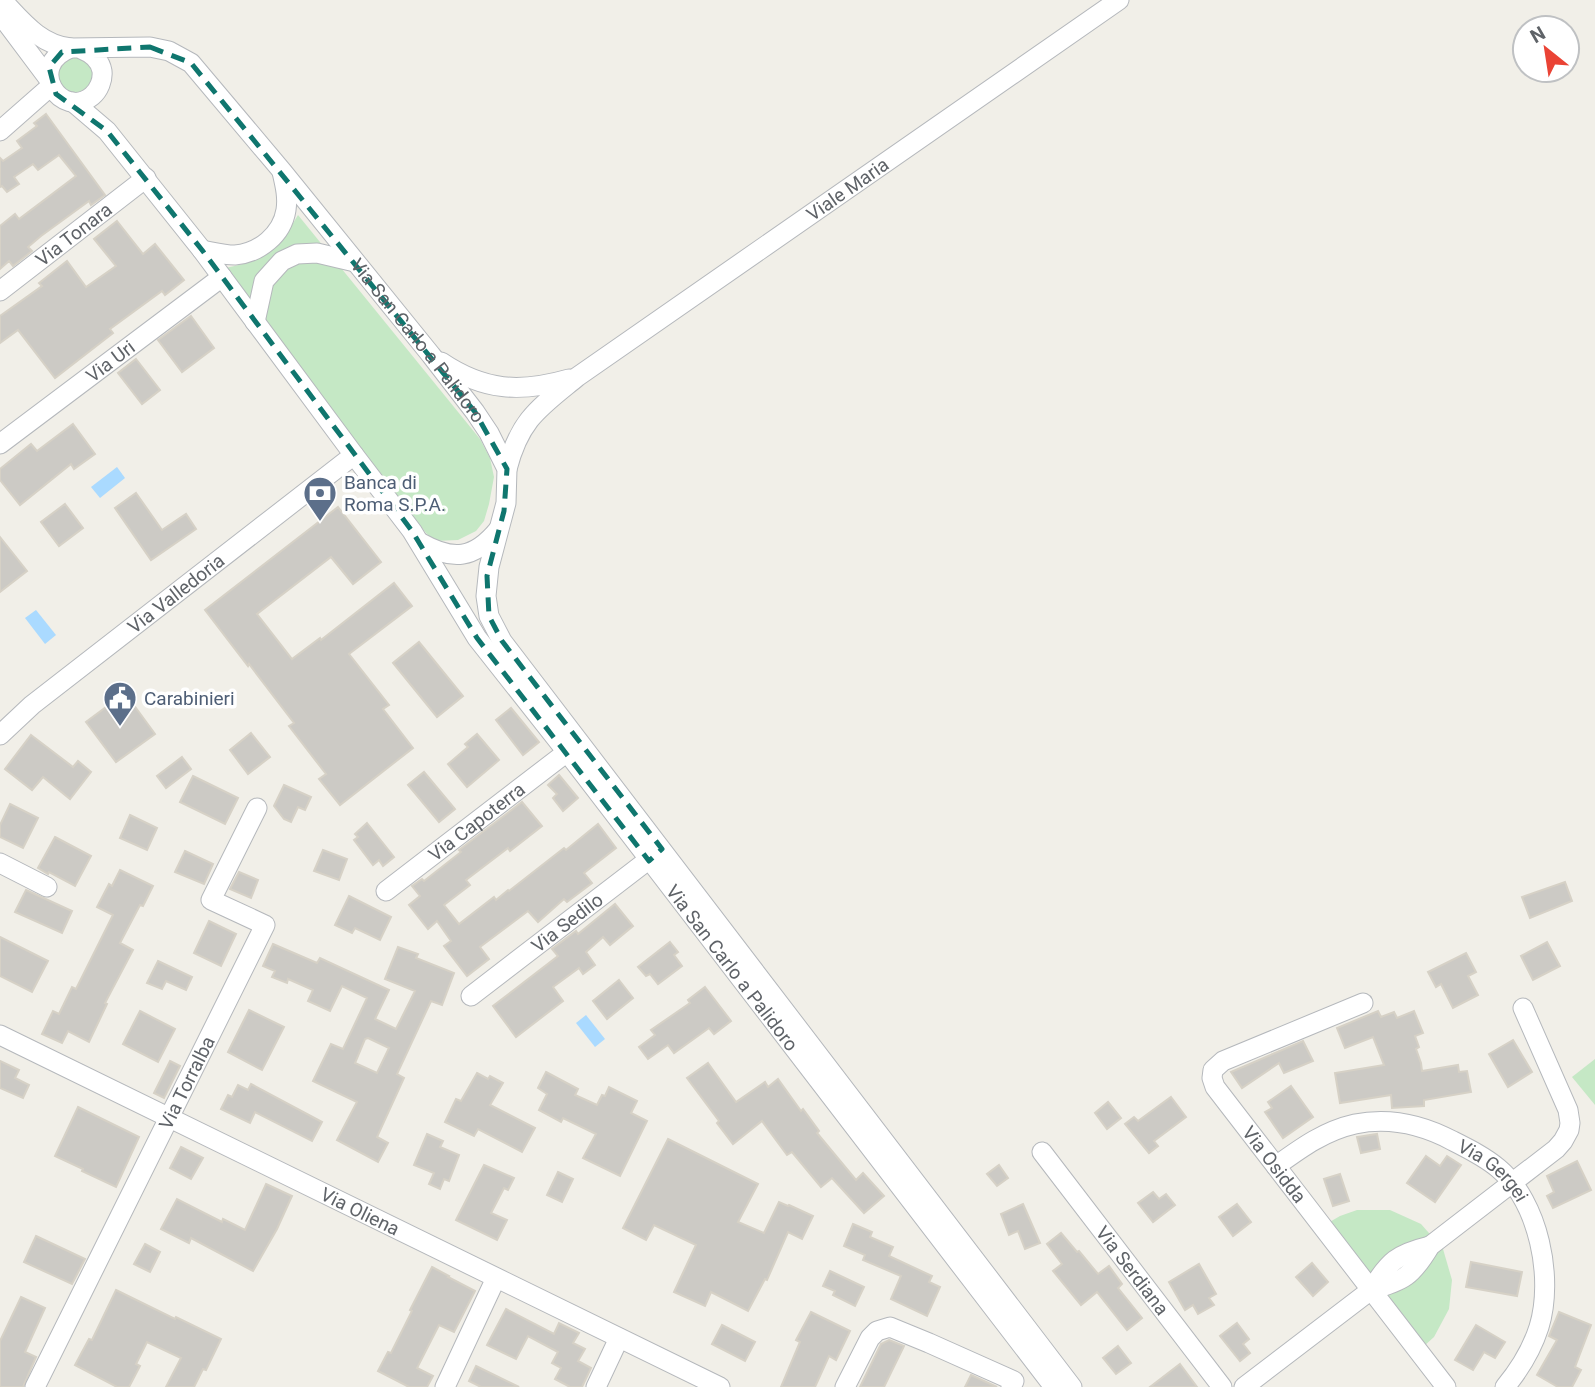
<svg xmlns="http://www.w3.org/2000/svg" width="1595" height="1387" viewBox="0 0 1595 1387" font-family="Roboto,sans-serif">
  <style>
    .green { fill: #c5e8c5 }
    .water { fill: #aadaff }
    .building { fill: #cccac5; stroke: #d6d1c6; stroke-width: 2; fill-rule: evenodd }
    .lines { fill: none; stroke-linecap: round; stroke-linejoin: round }
    .minor-casing { stroke: #b5b8bc; stroke-width: 21 }
    .minor { stroke: #fff; stroke-width: 19 }
    .marked { fill: none; stroke: #0f766e; stroke-width: 5; stroke-dasharray: 14 9; stroke-linejoin: round }
    .labels { text-anchor: middle; dominant-baseline: central; stroke-width: 7; stroke-linejoin: round; paint-order: stroke }
    .street-label { font-size: 19px; fill: #5f6368; stroke: #fff }
    .service-label { font-size: 19px; fill: #4e5e75; stroke: #fff; text-anchor: start }
  </style>
  <rect width="100%" height="100%" fill="#f1efe8"/>
  <g class="green">
    <polygon points="79,56 94,69 92,85 74,95 61,89 56,69 65,58"/>
    <path d="M 298,215 L 480,439 L 490,458 L 494,477 L 489,504 L 484,521 L 476,531 L 458,540 L 435,541 L 426,533 L 224,268 C 265,261 278,249 298,215 Z"/>
    <polygon points="1595,1059 1595,1105 1572,1077"/>
    <polygon points="1357,1210 1390,1210 1421,1224 1443,1249 1452,1280 1449,1309 1434,1337 1424,1346 1328,1223 1340,1216"/>
  </g>
  <g class="water">
    <polygon points="117,467 125,478 100,498 91,487"/>
    <polygon points="36,610 56,635 45,644 25,618"/>
    <polygon points="586,1015 605,1039 595,1047 576,1023"/>
  </g>
  <g class="building">
    <polygon points="46,114 105,195 91,205 89,201 41,236 28,247 32,251 13,266 9,261 0,269 0,226 15,214 19,219 76,176 59,155 38,170 33,164 14,177 19,184 7,192 2,186 0,187 0,158 3,161 22,148 17,141 37,126 34,123"/>
    <polygon points="117,221 143,254 155,244 184,280 165,295 162,291 110,329 113,333 55,378 18,330 0,343 0,316 42,286 39,283 67,261 86,287 116,266 94,239"/>
    <polygon points="191,316 214,348 182,372 158,340"/>
    <polygon points="136,359 160,390 142,404 118,373"/>
    <polygon points="73,424 95,454 74,469 71,464 20,505 0,480 0,469 31,444 37,451"/>
    <polygon points="136,493 162,530 186,514 196,529 151,560 115,508"/>
    <polygon points="65,504 83,528 59,546 41,522"/>
    <polygon points="338,507 381,562 353,584 331,557 257,614 292,659 320,638 321,640 394,583 412,606 349,654 389,705 383,709 413,748 340,805 319,779 326,774 289,726 294,723 249,664 248,666 205,610"/>
    <polygon points="0,537 27,571 0,592"/>
    <polygon points="419,642 463,696 437,717 393,663"/>
    <polygon points="125,693 155,734 116,762 86,722"/>
    <polygon points="511,708 539,742 523,755 496,720"/>
    <polygon points="251,733 270,757 248,774 230,750"/>
    <polygon points="477,734 499,760 467,787 448,764 468,747 465,744"/>
    <polygon points="31,735 73,767 78,761 91,772 70,799 43,777 32,790 5,769"/>
    <polygon points="182,757 191,769 166,788 157,776"/>
    <polygon points="424,772 455,809 439,822 408,785"/>
    <polygon points="559,775 578,798 563,811 553,798 557,794 548,785"/>
    <polygon points="193,776 238,798 225,824 180,802"/>
    <polygon points="284,785 311,797 305,810 298,807 291,822 284,819 274,806"/>
    <polygon points="522,802 542,826 510,851 508,848 466,880 470,885 444,905 459,924 494,897 496,900 508,890 509,891 564,848 566,850 598,824 616,848 584,873 592,883 567,902 564,899 538,922 528,911 480,947 489,959 467,976 444,946 451,941 437,921 428,929 409,905 420,896 412,886 422,879 424,881 461,852 459,850"/>
    <polygon points="10,804 38,818 23,848 0,837 0,825"/>
    <polygon points="130,815 157,828 147,850 120,838"/>
    <polygon points="367,823 394,857 383,866 379,860 373,865 354,840 358,837 355,834"/>
    <polygon points="55,837 91,856 75,886 49,872 48,874 38,868"/>
    <polygon points="323,850 347,859 339,880 314,871"/>
    <polygon points="185,851 213,864 204,884 175,872"/>
    <polygon points="120,870 153,886 143,906 140,905 120,943 133,950 105,1003 107,1004 89,1042 68,1031 62,1043 42,1034 53,1011 59,1014 72,987 76,989 113,915 97,907 109,884 112,886"/>
    <polygon points="239,872 258,880 251,898 230,889"/>
    <polygon points="1565,882 1572,901 1530,918 1522,897"/>
    <polygon points="26,890 72,911 62,933 15,912"/>
    <polygon points="349,896 391,917 380,940 355,928 352,933 335,925"/>
    <polygon points="615,904 633,926 610,945 603,937 586,952 595,965 583,974 579,968 553,987 563,1001 516,1037 493,1006 558,956 552,949 576,931 578,934"/>
    <polygon points="209,921 236,934 221,966 194,953"/>
    <polygon points="0,937 48,961 32,992 0,976"/>
    <polygon points="670,942 678,952 674,955 682,966 658,984 650,974 646,976 638,967"/>
    <polygon points="1547,942 1560,966 1533,980 1521,956"/>
    <path d="M 273,944 L 317,963 L 320,958 L 389,990 L 375,1019 L 396,1029 L 415,991 L 385,979 L 398,947 L 418,954 L 416,958 L 454,973 L 442,1005 L 431,1001 L 397,1074 L 404,1078 L 377,1137 L 388,1143 L 378,1162 L 337,1140 L 357,1102 L 313,1081 L 331,1044 L 343,1049 L 367,998 L 342,986 L 330,1011 L 308,1001 L 313,990 L 288,979 L 287,983 L 272,977 L 275,971 L 263,966 ZM 368,1038 L 389,1048 L 377,1073 L 355,1063 L 365,1039 Z"/>
    <polygon points="1466,953 1476,972 1468,976 1478,995 1453,1008 1441,984 1436,987 1428,972"/>
    <polygon points="158,961 192,977 186,990 166,981 162,989 147,983"/>
    <polygon points="619,980 633,998 607,1019 593,1001"/>
    <polygon points="705,987 731,1021 714,1034 709,1028 674,1053 668,1045 648,1059 639,1047 655,1035 651,1030 690,1003 688,1000"/>
    <polygon points="249,1010 284,1027 262,1070 228,1052"/>
    <polygon points="140,1011 175,1029 158,1062 123,1044"/>
    <polygon points="1378,1011 1381,1017 1394,1012 1397,1018 1414,1011 1423,1033 1415,1036 1419,1047 1416,1049 1421,1063 1422,1071 1458,1065 1459,1072 1467,1071 1471,1092 1424,1100 1424,1106 1392,1108 1391,1095 1340,1103 1335,1073 1384,1065 1373,1037 1345,1048 1337,1028"/>
    <polygon points="1513,1040 1532,1072 1508,1087 1489,1054"/>
    <polygon points="1303,1041 1313,1061 1284,1073 1279,1063 1242,1088 1231,1072"/>
    <polygon points="0,1061 19,1070 15,1078 29,1085 23,1098 0,1088"/>
    <polygon points="170,1061 180,1066 164,1098 154,1093"/>
    <polygon points="708,1063 736,1102 765,1082 768,1087 778,1079 801,1111 803,1109 819,1131 817,1133 856,1180 863,1173 884,1196 864,1213 832,1178 821,1187 792,1152 787,1155 762,1121 733,1144 717,1123 719,1121 687,1078"/>
    <polygon points="546,1072 578,1089 575,1095 597,1105 602,1095 605,1096 609,1087 637,1101 631,1113 647,1121 620,1176 583,1158 596,1134 563,1118 561,1122 539,1110 547,1094 538,1088"/>
    <polygon points="477,1073 488,1079 490,1076 503,1083 490,1105 535,1128 522,1152 478,1129 474,1136 445,1122 456,1099 461,1101"/>
    <polygon points="251,1084 322,1122 312,1141 255,1112 250,1123 221,1109 228,1095 232,1097 238,1085 248,1090"/>
    <polygon points="1291,1086 1313,1117 1283,1138 1265,1112 1272,1108 1268,1102"/>
    <polygon points="1171,1097 1186,1117 1154,1141 1158,1146 1149,1153 1125,1124 1134,1117 1138,1121"/>
    <polygon points="1108,1102 1121,1118 1107,1129 1095,1113"/>
    <polygon points="78,1107 139,1137 116,1187 82,1171 83,1169 55,1156"/>
    <polygon points="427,1134 443,1141 440,1147 459,1155 449,1181 444,1179 440,1189 429,1184 434,1173 414,1165"/>
    <polygon points="1377,1134 1380,1149 1361,1153 1357,1137"/>
    <polygon points="668,1139 758,1184 738,1222 764,1233 779,1202 788,1206 789,1205 813,1216 802,1239 788,1232 767,1280 765,1279 748,1311 711,1292 705,1306 674,1292 696,1245 654,1225 646,1240 623,1228"/>
    <polygon points="181,1147 203,1158 191,1179 170,1168"/>
    <polygon points="1426,1156 1440,1166 1447,1156 1461,1165 1435,1202 1407,1183"/>
    <polygon points="1577,1161 1591,1190 1553,1208 1547,1196 1554,1192 1547,1176"/>
    <polygon points="484,1165 514,1178 508,1190 504,1188 491,1213 507,1220 497,1240 456,1220"/>
    <polygon points="999,1165 1008,1178 997,1186 987,1174"/>
    <polygon points="558,1172 573,1179 562,1202 547,1195"/>
    <polygon points="1340,1174 1349,1201 1333,1206 1324,1179"/>
    <polygon points="266,1184 292,1196 277,1229 253,1271 191,1238 189,1243 161,1229 177,1199 222,1222 223,1219 245,1230"/>
    <polygon points="1153,1192 1159,1199 1166,1194 1175,1205 1153,1222 1138,1203"/>
    <polygon points="1023,1204 1040,1243 1025,1249 1018,1231 1009,1235 1001,1214"/>
    <polygon points="1237,1204 1251,1222 1233,1236 1219,1217"/>
    <polygon points="853,1224 872,1232 870,1237 893,1247 889,1256 932,1276 929,1282 940,1287 927,1316 891,1299 901,1276 863,1260 865,1255 844,1246"/>
    <polygon points="1061,1233 1077,1252 1079,1251 1098,1274 1109,1266 1122,1284 1118,1288 1142,1318 1127,1330 1097,1292 1081,1305 1053,1271 1062,1264 1047,1244"/>
    <polygon points="36,1236 85,1259 72,1284 24,1262"/>
    <polygon points="145,1244 160,1252 150,1272 134,1264"/>
    <polygon points="1471,1262 1522,1272 1517,1296 1466,1287"/>
    <polygon points="1312,1263 1328,1282 1313,1296 1296,1277"/>
    <polygon points="1199,1264 1216,1294 1209,1298 1214,1305 1198,1314 1193,1305 1185,1310 1169,1282"/>
    <polygon points="432,1267 449,1276 448,1277 475,1291 454,1332 439,1325 417,1368 433,1376 427,1387 409,1387 378,1371 388,1352 391,1353 412,1311 410,1310"/>
    <polygon points="830,1271 864,1287 855,1306 833,1295 835,1291 823,1286"/>
    <polygon points="116,1290 175,1319 176,1317 221,1339 206,1370 203,1369 194,1387 166,1387 181,1358 147,1342 136,1364 140,1366 129,1387 117,1387 75,1365 89,1339 92,1340"/>
    <polygon points="21,1297 45,1308 25,1352 36,1357 23,1387 0,1387 0,1341"/>
    <polygon points="506,1309 554,1334 559,1323 579,1333 573,1343 585,1349 578,1361 591,1368 582,1387 570,1387 555,1379 561,1368 552,1363 558,1352 528,1336 516,1359 487,1345"/>
    <polygon points="811,1312 850,1331 836,1360 829,1356 815,1387 781,1387 800,1342 796,1340"/>
    <polygon points="1559,1312 1591,1325 1575,1367 1581,1370 1572,1387 1558,1387 1537,1375 1557,1340 1549,1336"/>
    <polygon points="1237,1323 1249,1339 1243,1344 1250,1353 1240,1361 1220,1336"/>
    <polygon points="722,1325 755,1342 745,1361 712,1344"/>
    <polygon points="1476,1325 1505,1342 1495,1358 1484,1352 1473,1370 1455,1360"/>
    <polygon points="889,1340 904,1346 884,1387 860,1387 881,1344"/>
    <polygon points="1118,1346 1131,1363 1116,1374 1103,1358"/>
    <polygon points="1180,1364 1197,1387 1150,1387"/>
    <polygon points="476,1366 519,1387 481,1387 469,1381"/>
    <polygon points="971,1375 997,1387 965,1387"/>
  </g>
  <g class="lines">
    <defs>
      <g id="minor">
        <path d="M 2,0 C 22,21 40,45 71,48"/>
        <polyline points="0,14 48,78"/>
        <path id="s1" d="M 81,49 C 91,53 100,59 102,71 C 103,80 99,90 92,96 C 62,121 24,66 71,48 L 150,47 L 169,51 L 191,63 L 282,171 L 431,355 L 475,412 L 489,433 L 507,469 L 506,503 L 489,567 L 486,596 L 489,616 L 502,641 L 1072,1387"/>
        <path id="s2" d="M 73,102 L 107,131 L 202,250 L 354,455 L 412,531 L 477,638 L 567,752 L 1054,1387"/>
        <polyline points="0,131 51,86"/>
        <path d="M 202,250 C 213,252 223,255 235,255 C 259,253 282,235 286,210 C 288,197 285,185 282,172"/>
        <path id="s3" d="M 0,291 L 146,178"/>
        <polyline points="255,322 264,281 282,261 297,254 317,253 355,262"/>
        <path d="M 441,362 C 484,391 520,393 569,379"/>
        <path id="s4" d="M 0,444 L 222,277"/>
        <path id="s5" d="M 507,469 C 520,419 539,408 577,377 L 1119,0"/>
        <path d="M 421,543 C 453,561 474,559 498,530"/>
        <path id="s6" d="M 0,735 L 32,705 L 354,455"/>
        <polyline points="0,863 47,887"/>
        <path id="s7" d="M 386,891 L 567,752"/>
        <path id="s8" d="M 471,996 L 656,854"/>
        <path id="s9" d="M 1363,1003 L 1223,1061 L 1213,1070 L 1212,1078 L 1215,1087 L 1446,1387"/>
        <path id="s10" d="M 0,1035 L 720,1387"/>
        <path id="s11" d="M 1042,1152 L 1222,1387"/>
        <path id="s12" d="M 1276,1166 C 1301,1148 1324,1131 1355,1124 C 1389,1117 1423,1125 1453,1141 C 1469,1149 1485,1157 1498,1168 C 1539,1202 1554,1278 1539,1327 C 1532,1349 1520,1369 1505,1387"/>
        <path d="M 1371,1290 C 1404,1281 1412,1276 1430,1246 L 1556,1149 L 1563,1141 L 1569,1130 L 1570,1123 L 1568,1110 L 1523,1008"/>
        <path id="s13" d="M 35,1387 L 265,925 L 211,900 L 257,808"/>
        <polyline points="445,1387 496,1278"/>
        <polyline points="596,1387 619,1338"/>
        <polyline points="845,1387 870,1338 877,1331 890,1327 929,1343 1014,1381 1011,1387"/>
        <path d="M 1244,1387 L 1371,1290 C 1389,1261 1397,1254 1430,1246"/>
      </g>
    </defs>
    <use href="#minor" class="minor-casing"/>
    <use href="#minor" class="minor"/>
  </g>
  <path class="marked" d="M 150,47 L 191,63 L 475,412 L 507,469 L 504,511 L 487,576 L 489,616 L 502,641 L 662,849 L 649,861 L 477,638 L 412,531 L 202,250 L 107,131 L 56,94 L 49,67 L 62,52 Z"/>
  <defs>
    <symbol id="bank-pin" viewBox="-11 -11 22 30"><path d="M0 17L-7.5 6A9.5 9.5 0 1 1 7.5 6Z" fill="#5c6f8a" stroke="#fff"/><path d="M-6-4H6V4H-6ZM0-2.3a2.3 2.3 0 1 0 0 4.6a2.3 2.3 0 1 0 0-4.6Z" fill="#fff"/></symbol>
    <symbol id="civic-pin" viewBox="-11 -11 22 30"><path d="M0 17L-7.5 6A9.5 9.5 0 1 1 7.5 6Z" fill="#5c6f8a" stroke="#fff"/><path d="M-.6-6.5H3V-4.5H.6V-3L4-1V1h2V6H-6V1h2V-1L-.6-3ZM-1.2 2.5V6h2.4V2.5Z" fill="#fff"/></symbol>
  </defs>
  <g fill-rule="evenodd">
    <use href="#bank-pin" x="301" y="474" width="38" height="52"/>
    <use href="#civic-pin" x="101" y="679" width="38" height="52"/>
  </g>
  <g class="labels">
    <g class="street-label">
      <text stroke="none"><textPath href="#s5" startOffset="448">Viale Maria</textPath></text>
      <text stroke="none"><textPath href="#s3" startOffset="93">Via Tonara</textPath></text>
      <text stroke="none"><textPath href="#s1" startOffset="639">Via San Carlo a Palidoro</textPath></text>
      <text stroke="none"><textPath href="#s4" startOffset="138">Via Uri</textPath></text>
      <text stroke="none"><textPath href="#s6" startOffset="226">Via Valledoria</textPath></text>
      <text stroke="none"><textPath href="#s7" startOffset="114">Via Capoterra</textPath></text>
      <text stroke="none"><textPath href="#s8" startOffset="121">Via Sedilo</textPath></text>
      <text stroke="none"><textPath href="#s2" startOffset="1090">Via San Carlo a Palidoro</textPath></text>
      <text stroke="none"><textPath href="#s13" startOffset="340">Via Torralba</textPath></text>
      <text stroke="none"><textPath href="#s9" startOffset="280">Via Osidda</textPath></text>
      <text stroke="none"><textPath href="#s12" startOffset="242">Via Gergei</textPath></text>
      <text stroke="none"><textPath href="#s10" startOffset="401">Via Oliena</textPath></text>
      <text stroke="none"><textPath href="#s11" startOffset="149">Via Serdiana</textPath></text>
    </g>
    <g class="service-label">
      <text x="344" y="482">Banca di<tspan x="344" dy="22">Roma S.P.A.</tspan></text>
      <text x="144" y="698">Carabinieri</text>
    </g>
  </g>
  <g transform="translate(1546 49) rotate(330)"><circle r="33" fill="#ffffff" stroke="#bfc1c3" stroke-width="2"/>
  <path d="M0-5L12 26L0 18L-12 26Z" fill="#ea4335"/>
  <text y="-10" font-size="19" font-weight="bold" text-anchor="middle" fill="#5f6368">N</text>
  </g>
</svg>
